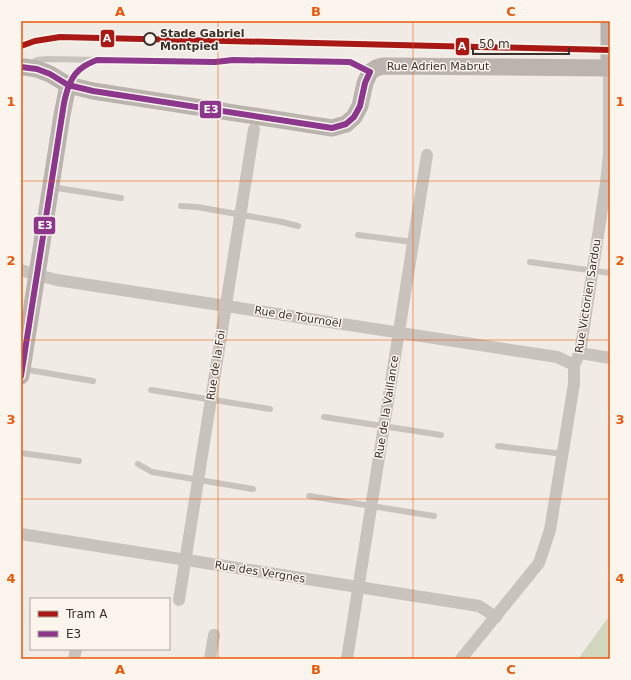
<svg xmlns="http://www.w3.org/2000/svg" width="631" height="680" viewBox="0 0 631 680" font-family="'DejaVu Sans',sans-serif">
  <style>
    .green { fill: #d1d6bf }
    .lines { fill: none; stroke-linecap: round; stroke-linejoin: round }
    .lane { stroke: #c9c3be; stroke-width: 6 }
    .street { stroke: #c9c3be; stroke-width: 12 }
    .secondary { stroke: #bab3ae; stroke-width: 17 }
    .bus-1-casing { stroke: #fbf5ee; stroke-width: 9 }
    .bus-1 { stroke: #8c368c; stroke-width: 6 }
    .tram-1-casing { stroke: #fbf5ee; stroke-width: 9 }
    .tram-1 { stroke: #a81815; stroke-width: 6 }
    .grid { fill: none; stroke: #e8590c; stroke-width: 1; stroke-opacity: 0.55 }
    .stop-dot { fill: #fbf5ee; stroke: #3b302b; stroke-width: 2 }
    .labels { text-anchor: middle; dominant-baseline: central; stroke-width: 3; stroke-linejoin: round; paint-order: stroke }
    .stop-label { font-size: 11px; font-weight: bold; fill: #3b302b; stroke: #fbf5ee; text-anchor: start }
    .street-label { font-size: 11px; fill: #3b302b; stroke: #fbf5ee }
    .line-badge { stroke: #fbf5ee; stroke-width: 1.5 }
    .badge-label { font-size: 11px; text-anchor: middle; font-weight: bold; fill: #fff }
    .neatline { fill: none; stroke: #e8590c; stroke-width: 1.5 }
    .grid-label { font-size: 13px; text-anchor: middle; font-weight: bold; fill: #e8590c }
  </style>
  <rect width="100%" height="100%" fill="#f0ebe5"/>
  <polygon class="green" points="610,615 610,659 578,659"/>
  <g class="lines">
    <g class="lane">
      <polyline points="32,63 37,60 47,59 215,62 233,60 350,62 369,72"/>
      <path d="M 69,84 C 77,70 81,68 95,61"/>
      <polyline points="51,187 121,198"/>
      <polyline points="181,206 197,207 282,222 298,226"/>
      <polyline points="358,235 413,242"/>
      <polyline points="530,262 610,273"/>
      <polyline points="23,369 93,381"/>
      <polyline points="151,390 270,409"/>
      <polyline points="324,417 441,435"/>
      <polyline points="498,446 563,454"/>
      <polyline points="21,453 79,461"/>
      <polyline points="138,464 152,472 253,489"/>
      <polyline points="309,496 434,516"/>
    </g>
    <g class="street">
      <polyline points="21,270 37,275 57,280 557,357 574,365"/>
      <polyline points="580,353 610,358"/>
      <polyline points="21,534 479,606 496,617"/>
      <polyline points="179,600 254,129"/>
      <polyline points="74,659 76,649"/>
      <polyline points="210,659 214,635"/>
      <polyline points="347,659 427,155"/>
      <polyline points="461,659 539,563 550,530 574,384 574,365 580,353 606,183 609,155 609,68"/>
    </g>
    <g class="secondary">
      <polyline points="21,67 25,67 37,69 50,74 68,85 93,91 332,128 346,124 354,117 360,106 365,83 370,72 376,68 383,66 609,68 609,21"/>
      <polyline points="21,376 62,115 68,85"/>
    </g>
    <defs>
      <g id="bus-1">
        <polyline points="21,67 37,69 50,74 68,85 93,91 332,128 346,124 354,117 360,106 365,83 370,72"/>
        <path d="M 21,376 L 64,103 C 67,89 71,75 83,67 C 87,64 92,62 97,60 L 215,62 L 233,60 L 350,62 L 370,72"/>
      </g>
    </defs>
    <use href="#bus-1" class="bus-1-casing"/>
    <use href="#bus-1" class="bus-1"/>
    <defs>
      <polyline id="tram-1" points="21,46 35,41 60,37 610,50"/>
    </defs>
    <use href="#tram-1" class="tram-1-casing"/>
    <use href="#tram-1" class="tram-1"/>
  </g>
  <path class="grid" d="M 218,21 L 218,659M 413,21 L 413,659M 21,181 L 610,181M 21,340 L 610,340M 21,499 L 610,499"/>
  <circle class="stop-dot" cx="150" cy="39" r="6"/>
  <g class="labels">
    <g class="stop-label">
      <text x="160" y="33">Stade Gabriel<tspan x="160" dy="13">Montpied</tspan></text>
    </g>
    <g class="street-label">
      <text x="438" y="66">Rue Adrien Mabrut</text>
      <text transform="translate(588 296) rotate(-81)">Rue Victorien Sardou</text>
      <text transform="translate(298 317) rotate(9)">Rue de Tournoël</text>
      <text transform="translate(216 365) rotate(-81)">Rue de la Foi</text>
      <text transform="translate(387 407) rotate(-81)">Rue de la Vaillance</text>
      <text transform="translate(260 572) rotate(9)">Rue des Vergnes</text>
    </g>
  </g>
  <g class="line-badge">
    <rect x="100" y="29" width="15" height="19" rx="4" fill="#a81815"/>
    <rect x="455" y="37" width="15" height="19" rx="4" fill="#a81815"/>
    <rect x="199" y="100" width="23" height="19" rx="4" fill="#8c368c"/>
    <rect x="33" y="216" width="23" height="19" rx="4" fill="#8c368c"/>
  </g>
  <g class="badge-label">
    <text x="107" y="42">A</text>
    <text x="462" y="50">A</text>
    <text x="211" y="113">E3</text>
    <text x="45" y="229">E3</text>
  </g>
  <rect width="631" height="680" fill="none" stroke="#fbf5ee" stroke-width="44"/>
  <rect x="30" y="598" width="140" height="52" fill="#fbf5ee" stroke="#aea6a0"/>
  <rect x="38" y="611" width="20" height="6" fill="#a81815" stroke="#aea6a0"/>
  <text x="66" y="618" font-size="12" fill="#3b302b">Tram A</text>
  <rect x="38" y="631" width="20" height="6" fill="#8c368c" stroke="#aea6a0"/>
  <text x="66" y="638" font-size="12" fill="#3b302b">E3</text>
  <path d="M473 48v6h96v-6" fill="none" stroke="#3b302b" stroke-width="2"/>
  <text x="479" y="48" font-size="12" fill="#3b302b" stroke="#fbf5ee" stroke-width="3" paint-order="stroke">50 m</text>
  <rect x="22" y="22" width="587" height="636" class="neatline"/>
  <g class="grid-label">
    <text x="120" y="16">A</text>
    <text x="316" y="16">B</text>
    <text x="511" y="16">C</text>
    <text x="11" y="106">1</text>
    <text x="620" y="106">1</text>
    <text x="11" y="265">2</text>
    <text x="620" y="265">2</text>
    <text x="11" y="424">3</text>
    <text x="620" y="424">3</text>
    <text x="11" y="583">4</text>
    <text x="620" y="583">4</text>
    <text x="120" y="674">A</text>
    <text x="316" y="674">B</text>
    <text x="511" y="674">C</text>
  </g>
</svg>
